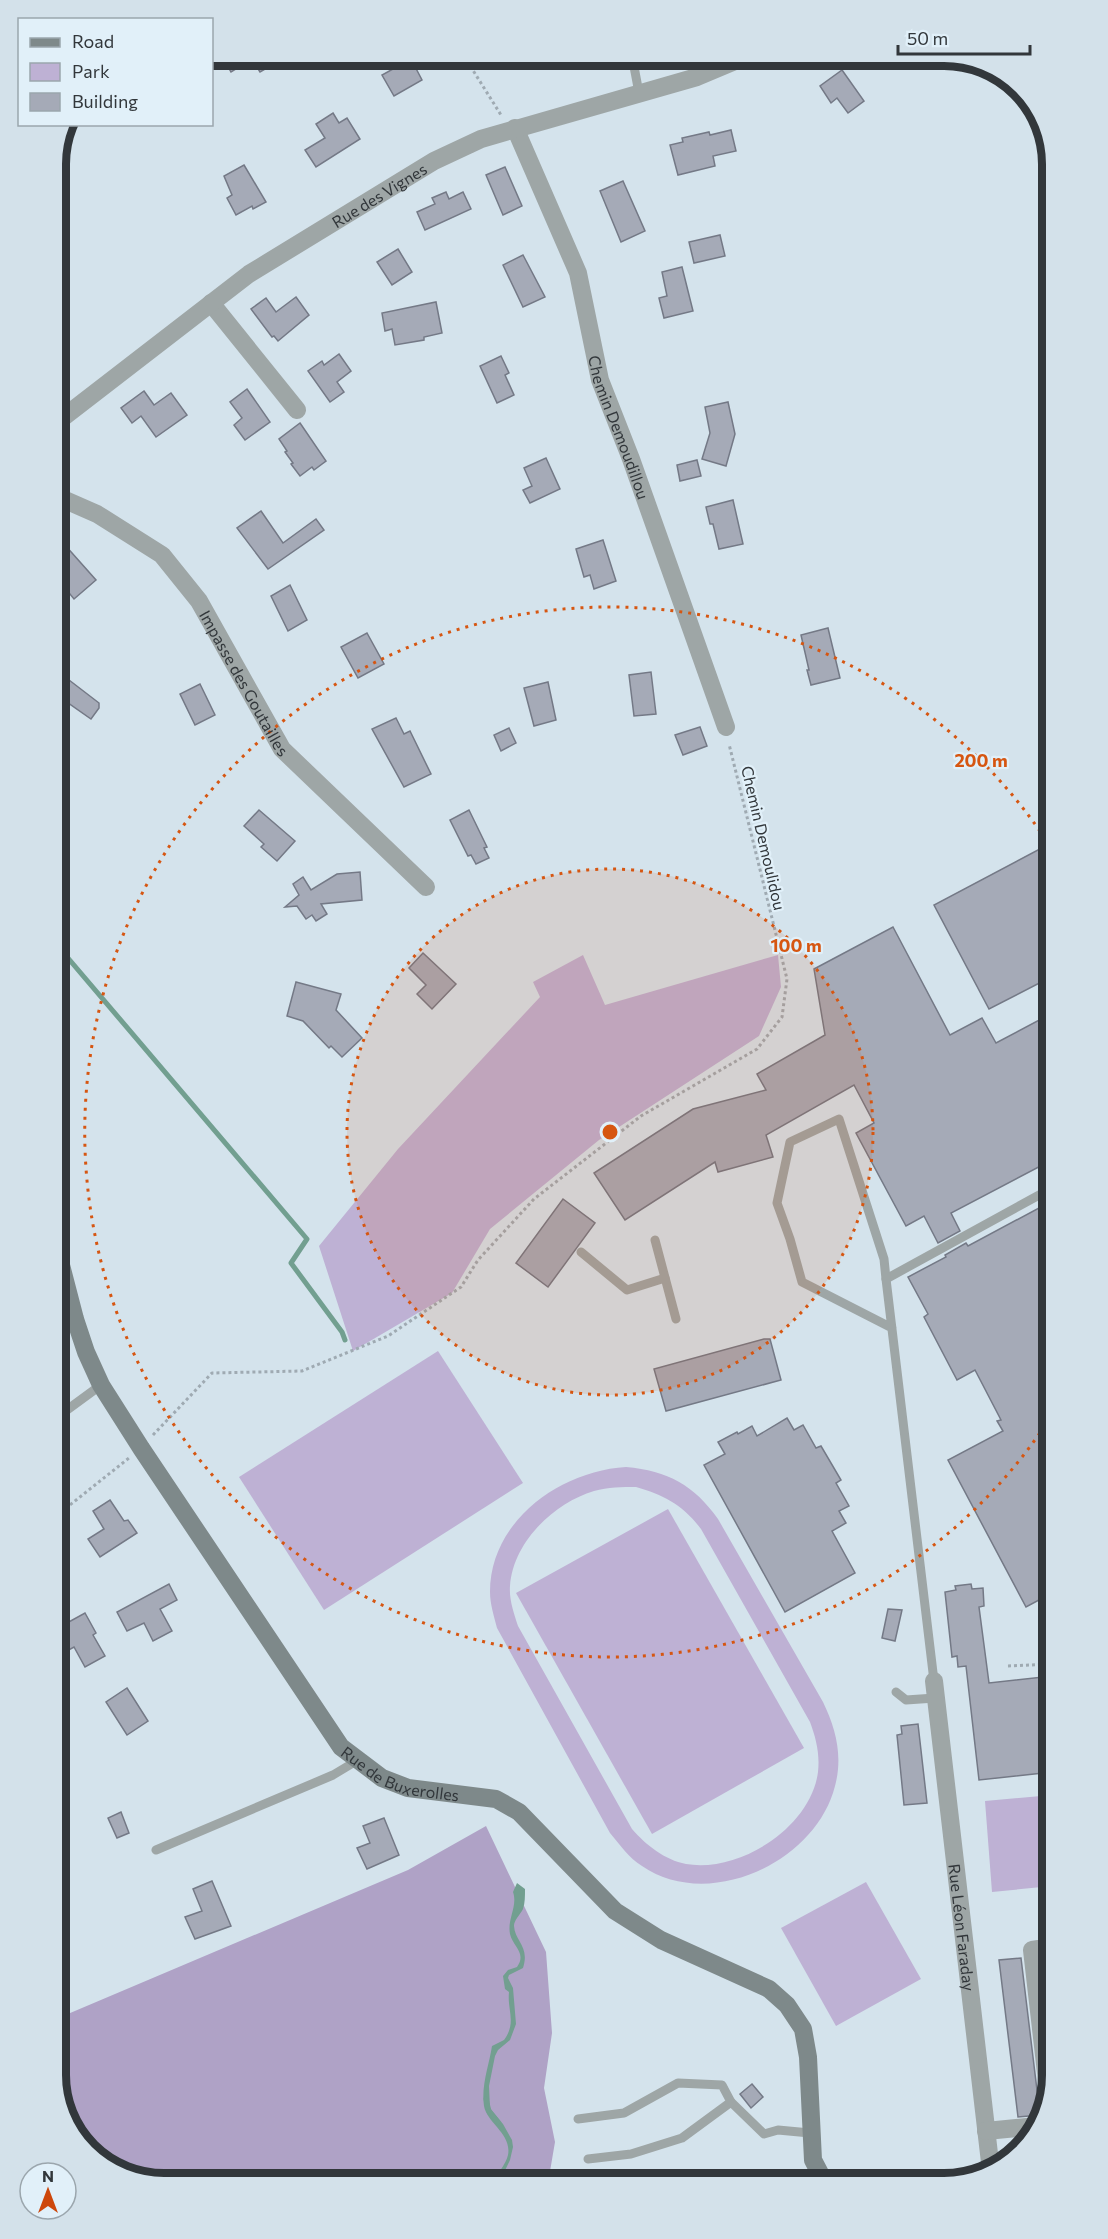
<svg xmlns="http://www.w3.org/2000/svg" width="1108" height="2239" viewBox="0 0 1108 2239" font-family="Commissioner,sans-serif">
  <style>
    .green { fill: #beb1d4; fill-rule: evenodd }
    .forest { fill: #afa2c6 }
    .water { fill: #729f90 }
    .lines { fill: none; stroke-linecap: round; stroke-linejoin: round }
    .stream { stroke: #729f90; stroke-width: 5 }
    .building { fill: #a5aab7; stroke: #747986; stroke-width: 1.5 }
    .path { stroke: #9faab2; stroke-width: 3; stroke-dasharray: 3 3; stroke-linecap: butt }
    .lane { stroke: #9ea6a6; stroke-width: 9 }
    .street { stroke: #9ea6a6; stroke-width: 18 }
    .secondary { stroke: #7e898a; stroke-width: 18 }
    .ring { fill: none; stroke: #d65611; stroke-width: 3; stroke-dasharray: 3 6 }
    .labels { text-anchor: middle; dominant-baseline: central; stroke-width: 4.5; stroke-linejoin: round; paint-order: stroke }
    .street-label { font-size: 16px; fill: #32373b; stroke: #e1f0f9 }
    .rim { fill: none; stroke: #32373b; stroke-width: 8 }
    .centre { fill: #d65611; stroke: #e1f0f9; stroke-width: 3 }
    .ring-label { font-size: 18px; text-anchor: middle; font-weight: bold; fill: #d65611; stroke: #e1f0f9; stroke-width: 4.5; stroke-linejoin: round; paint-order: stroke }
  </style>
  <rect width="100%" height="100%" fill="#d4e3ec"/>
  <g class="green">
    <polygon points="583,955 605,1005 778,955 781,987 759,1036 599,1140 490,1229 452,1293 353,1351 319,1246 398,1149 540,997 533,982"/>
    <polygon points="438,1351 523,1483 324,1610 239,1477"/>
    <path d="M 626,1467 C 668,1471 694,1485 718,1519 L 823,1702 C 836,1729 843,1756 835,1786 C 816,1862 709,1912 642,1866 C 629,1858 620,1845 610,1833 L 497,1628 C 494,1616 490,1604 490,1592 C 490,1521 560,1471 626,1467 ZM 636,1487 C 664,1495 683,1505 701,1529 L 810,1722 C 816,1738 820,1754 818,1772 C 811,1827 740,1873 686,1864 C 665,1860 646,1845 632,1829 L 518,1626 C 514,1613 509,1600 510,1586 C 513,1542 554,1503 594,1491 C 608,1487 622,1487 636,1487 Z"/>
    <polygon points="668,1509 804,1748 652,1834 516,1593"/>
    <polygon points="1052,1795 1052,1886 992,1892 985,1801"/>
    <polygon points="866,1882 921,1979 836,2026 781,1928"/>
  </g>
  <polygon class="forest" points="486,1826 546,1952 552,2033 544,2088 555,2142 548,2183 157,2183 103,2165 64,2116 56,2075 56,2019 408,1870"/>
  <path class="water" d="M 517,1883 L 525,1889 C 525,1896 525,1903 523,1909 C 520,1915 514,1920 514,1926 C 515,1942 530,1946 523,1968 L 509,1975 L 508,1978 L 513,1988 L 516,2024 L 510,2040 L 498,2050 L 495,2056 L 489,2086 L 490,2108 L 503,2124 L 512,2140 L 513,2147 L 510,2160 L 499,2183 L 493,2183 C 497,2174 506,2164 508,2155 C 512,2134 487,2123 484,2106 C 481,2085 489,2066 492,2046 L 504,2040 C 517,2022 507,2011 509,1992 L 505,1989 L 503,1976 L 508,1970 L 517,1967 C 527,1953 513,1947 510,1934 C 507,1919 518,1906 513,1892 Z"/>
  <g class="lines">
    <g class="stream">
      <polyline points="56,944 307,1239 291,1263 342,1332 345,1340"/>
      <polyline points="486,2099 489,2111 498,2122"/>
    </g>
  </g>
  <g class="building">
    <polygon points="222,56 288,56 260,72 252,59 231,72"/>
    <polygon points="411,59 422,80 394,96 382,75"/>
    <polygon points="842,70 864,101 848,113 837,98 831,103 820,86"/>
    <polygon points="333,113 339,123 347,118 360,139 316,167 305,150 325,138 316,124"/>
    <polygon points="731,130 736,151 713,156 715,166 678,175 670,145 683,142 682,138 709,132 710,135"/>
    <polygon points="244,165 266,202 253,209 252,206 236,215 227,198 232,195 224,176"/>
    <polygon points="505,167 522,206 503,215 486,175"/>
    <polygon points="623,181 645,231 621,242 600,191"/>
    <polygon points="446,192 449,199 463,192 471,209 425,230 417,212 435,204 432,198"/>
    <polygon points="720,235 725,256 694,263 689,242"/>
    <polygon points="398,249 412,272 392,285 377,262"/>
    <polygon points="523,255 545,297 523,307 503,265"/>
    <polygon points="682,267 693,311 664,318 659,298 667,296 662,272"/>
    <polygon points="296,297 309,315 278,341 274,336 272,337 251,309 266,298 276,312"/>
    <polygon points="436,302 442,333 424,337 424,340 395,345 392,329 385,331 382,313"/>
    <polygon points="339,354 351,371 337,382 344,392 330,402 308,371 322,361 324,365"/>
    <polygon points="501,356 509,373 505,375 514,395 497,403 480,366"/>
    <polygon points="247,389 270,422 245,440 234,425 242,418 230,402"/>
    <polygon points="144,391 154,405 171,393 187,415 156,437 141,416 132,423 121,408"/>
    <polygon points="728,402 735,434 726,466 702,459 710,433 705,407"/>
    <polygon points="300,423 326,461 314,470 312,467 300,476 291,464 293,463 285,452 287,451 279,439"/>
    <polygon points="546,458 560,489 530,503 523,490 532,486 524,468"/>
    <polygon points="697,460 701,476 680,481 677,465"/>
    <polygon points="733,500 743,544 719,549 713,524 710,524 706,507"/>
    <polygon points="261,511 283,543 316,519 324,530 268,569 237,528"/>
    <polygon points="56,535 96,580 74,599 56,577"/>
    <polygon points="603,540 616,581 594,589 590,575 584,577 576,549"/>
    <polygon points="290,585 307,620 288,631 271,596"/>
    <polygon points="828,628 840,678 811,685 807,670 809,670 801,635"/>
    <polygon points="367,633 384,664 358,678 341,647"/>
    <polygon points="56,670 99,703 99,708 91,719 68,703 56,698"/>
    <polygon points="651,672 656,714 634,716 629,675"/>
    <polygon points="548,682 556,720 534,726 524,688"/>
    <polygon points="200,684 215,715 195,725 180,694"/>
    <polygon points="396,718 404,734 410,731 431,774 404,787 372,729"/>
    <polygon points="700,727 707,746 683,755 675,735"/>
    <polygon points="509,728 516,743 501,751 494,735"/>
    <polygon points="259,810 295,841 277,861 261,847 264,844 244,826"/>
    <polygon points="469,810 487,847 484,848 489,858 476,864 471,855 468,856 450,820"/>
    <polygon points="1053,842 1053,976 989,1009 934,905"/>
    <polygon points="360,872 362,900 321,904 327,914 316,921 312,915 306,919 297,906 285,907 299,895 293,884 303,877 311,890 337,874"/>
    <polygon points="893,927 950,1035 982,1018 996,1043 1043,1018 1052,1036 1052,1160 951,1213 960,1231 938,1243 924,1216 906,1226 856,1133 874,1123 854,1085 766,1135 773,1157 718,1172 715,1162 625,1220 594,1173 693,1109 766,1090 757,1074 825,1035 814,969"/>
    <polygon points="423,953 456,984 432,1009 417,994 426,985 409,968"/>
    <polygon points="296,982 341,994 336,1010 362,1038 342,1057 331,1046 329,1048 303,1021 287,1016"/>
    <polygon points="563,1199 595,1223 548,1287 516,1263"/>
    <polygon points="1052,1201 1052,1593 1026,1607 948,1460 1003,1431 997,1421 1001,1420 975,1370 957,1380 924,1317 928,1314 908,1277 946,1257 945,1255 966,1243 968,1246"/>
    <polygon points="764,1339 770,1339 781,1380 666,1411 654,1369"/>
    <polygon points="787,1418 794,1430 803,1425 816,1448 821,1446 841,1480 836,1483 849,1506 839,1511 846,1523 832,1531 855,1573 785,1612 704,1465 725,1454 718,1442 737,1432 738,1434 752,1426 757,1436"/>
    <polygon points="110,1500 124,1521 128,1520 137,1533 100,1557 88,1539 104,1529 93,1511"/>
    <polygon points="169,1584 177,1600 160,1609 172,1631 153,1641 144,1623 127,1631 117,1612"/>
    <polygon points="971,1584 972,1589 983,1588 984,1606 979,1607 989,1683 1052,1676 1052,1772 979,1780 966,1666 958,1667 957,1656 952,1657 945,1592 956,1590 955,1586"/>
    <polygon points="888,1609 902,1610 895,1641 882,1638"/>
    <polygon points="85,1613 96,1633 93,1635 105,1656 85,1667 74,1647 56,1657 56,1629"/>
    <polygon points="127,1688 148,1721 127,1735 106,1702"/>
    <polygon points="918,1724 927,1803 904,1805 897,1735 902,1734 901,1726"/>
    <polygon points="121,1812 129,1833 117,1838 108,1818"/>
    <polygon points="384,1818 399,1855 367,1869 357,1848 370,1843 363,1826"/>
    <polygon points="212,1881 231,1926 195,1939 185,1917 202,1911 193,1889"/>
    <polygon points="1021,1958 1040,2115 1018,2117 999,1960"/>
    <polygon points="752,2084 763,2097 751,2108 740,2094"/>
  </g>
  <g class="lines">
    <g class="path">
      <polyline points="464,56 501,115"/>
      <polyline points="153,1435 212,1373 302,1371 388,1336 461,1287 478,1260 534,1199 641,1116 757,1049 782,1017 787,979 729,744"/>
      <polyline points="56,1516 129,1458"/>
      <polyline points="1008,1666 1052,1664"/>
    </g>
    <g class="lane">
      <polyline points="632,56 639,93"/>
      <polyline points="655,1240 676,1319"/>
      <polyline points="581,1252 627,1290 665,1278"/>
      <polyline points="886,1279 1052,1188"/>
      <polyline points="892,1328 802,1282 790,1239 777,1203 790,1142 839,1119 884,1259 886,1279 934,1681"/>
      <polyline points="56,1418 101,1385"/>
      <polyline points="896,1692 906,1700 935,1698"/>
      <polyline points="156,1850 333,1775 358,1760"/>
      <polyline points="731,2102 764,2134 778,2130 810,2133"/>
      <polyline points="578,2119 624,2113 678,2083 722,2085 731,2102 682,2138 631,2154 588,2159"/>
    </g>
    <g class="street">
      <path id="s1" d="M 515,128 L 578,273 L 600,380 L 631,459 L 726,727"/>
      <polyline points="211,303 297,410"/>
      <path id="s2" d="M 56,423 L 249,274 L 434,161 L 481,139 L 697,77 L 747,56"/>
      <path id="s3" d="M 56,496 L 97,514 L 162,555 L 199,601 L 282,749 L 426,887"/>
      <polyline points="56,1318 75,1319"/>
      <path id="s4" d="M 934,1681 L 991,2171"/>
      <polyline points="1048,2090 1032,1950 1052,1947"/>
      <polyline points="986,2131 1037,2126"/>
    </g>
    <path class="secondary" id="s5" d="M 56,1246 L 75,1319 L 86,1352 L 101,1385 L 141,1448 L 341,1747 L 382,1778 L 408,1788 L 496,1799 L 519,1812 L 615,1911 L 661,1940 L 769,1989 L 787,2005 L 803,2029 L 808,2057 L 813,2160 L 825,2183"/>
  </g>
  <circle cx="610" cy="1132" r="263" fill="#d65611" fill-opacity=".12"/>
  <g class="ring">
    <circle cx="610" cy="1132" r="263"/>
    <path d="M1050 1418A525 525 0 1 1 1050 846"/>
  </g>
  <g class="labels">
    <g class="street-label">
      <text stroke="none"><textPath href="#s2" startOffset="396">Rue des Vignes</textPath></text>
      <text stroke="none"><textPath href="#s1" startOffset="318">Chemin Demoudillou</textPath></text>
      <text stroke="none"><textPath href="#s3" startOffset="274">Impasse des Goutailles</textPath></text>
      <text transform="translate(764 838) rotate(77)">Chemin Demoulidou</text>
      <text stroke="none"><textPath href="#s5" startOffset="648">Rue de Buxerolles</textPath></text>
      <text stroke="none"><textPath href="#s4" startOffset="248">Rue Léon Faraday</textPath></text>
    </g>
  </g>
  <path d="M0 0H1108V2239H0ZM164 66H944A98 98 0 0 1 1042 164V2075A98 98 0 0 1 944 2173H164A98 98 0 0 1 66 2075V164A98 98 0 0 1 164 66Z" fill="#d3e1ea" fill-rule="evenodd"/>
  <path class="rim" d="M164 66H944A98 98 0 0 1 1042 164V2075A98 98 0 0 1 944 2173H164A98 98 0 0 1 66 2075V164A98 98 0 0 1 164 66Z"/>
  <circle cx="610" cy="1132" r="9" class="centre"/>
  <g class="ring-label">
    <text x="981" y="767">200 m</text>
    <text x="796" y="952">100 m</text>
  </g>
  <rect x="18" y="18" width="195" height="108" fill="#e1f0f9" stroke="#9ba6ad" stroke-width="1.5"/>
  <rect x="30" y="38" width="30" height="9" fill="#7e898a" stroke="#9ba6ad" stroke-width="1.5"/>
  <text x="72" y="48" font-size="18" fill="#32373b">Road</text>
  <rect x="30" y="63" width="30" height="18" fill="#beb1d4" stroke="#9ba6ad" stroke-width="1.5"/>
  <text x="72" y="78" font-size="18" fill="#32373b">Park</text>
  <rect x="30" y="93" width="30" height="18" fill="#a5aab7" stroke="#9ba6ad" stroke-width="1.5"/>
  <text x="72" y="108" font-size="18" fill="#32373b">Building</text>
  <g transform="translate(48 2191)"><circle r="28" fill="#e1f0f9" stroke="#9ba6ad" stroke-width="1.5"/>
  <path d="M0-4.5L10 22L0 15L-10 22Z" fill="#cd470b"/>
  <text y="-9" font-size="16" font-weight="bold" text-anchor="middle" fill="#32373b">N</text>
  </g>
  <path d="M898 45v9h132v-9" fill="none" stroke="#32373b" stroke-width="3"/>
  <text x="907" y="45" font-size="18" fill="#32373b" stroke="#e1f0f9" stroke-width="4.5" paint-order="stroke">50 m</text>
</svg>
